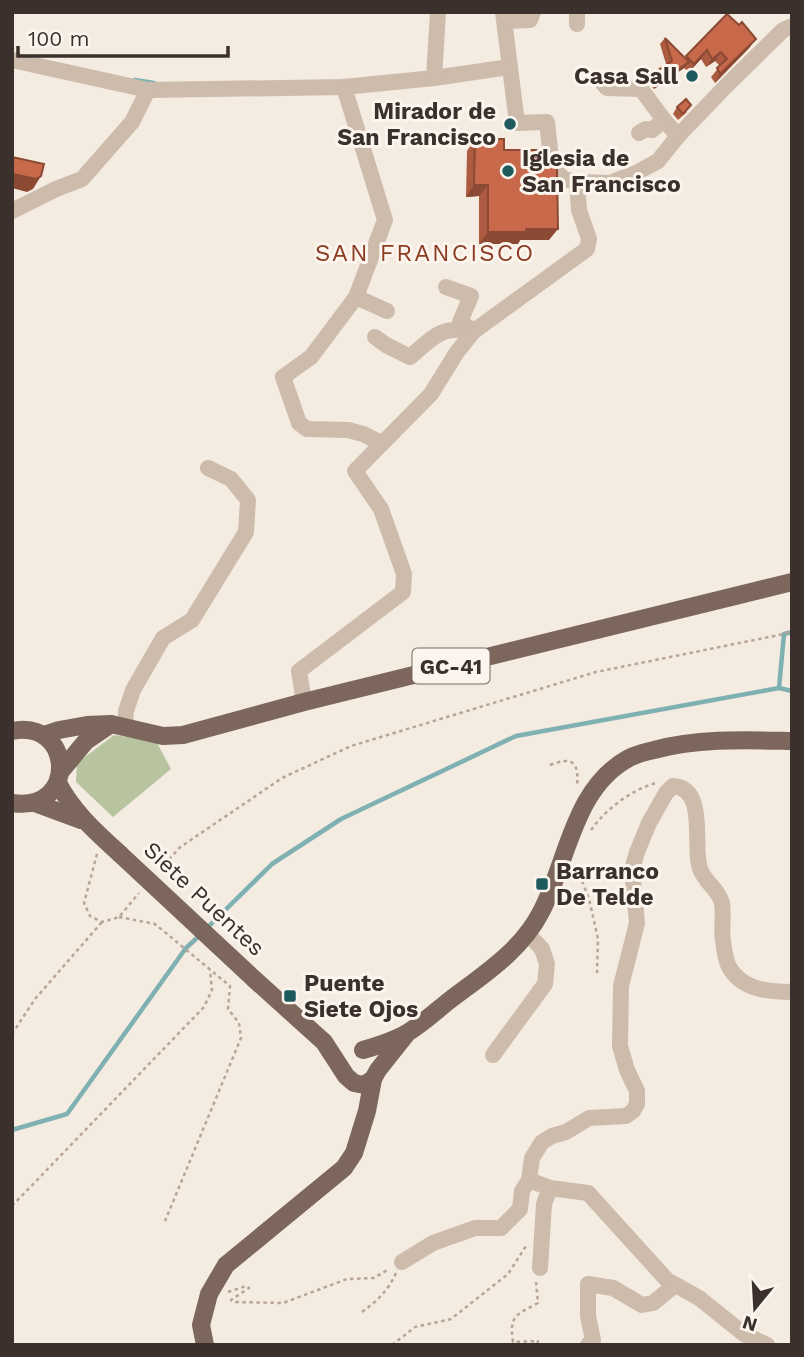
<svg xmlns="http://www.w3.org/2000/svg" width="804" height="1357" viewBox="0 0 804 1357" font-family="'Work Sans',sans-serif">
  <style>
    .green { fill: #b8c4a0 }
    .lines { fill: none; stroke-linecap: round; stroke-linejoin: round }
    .stream { stroke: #7fb0b2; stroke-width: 4.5 }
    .path { stroke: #b9a596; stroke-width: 2.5; stroke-dasharray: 3.5 3.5; stroke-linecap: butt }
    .minor { stroke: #cdbbac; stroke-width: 16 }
    .major { stroke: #7d675c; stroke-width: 18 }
    .major-bridge { stroke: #7d675c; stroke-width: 18 }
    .wall { fill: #ac5a40 }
    .shaded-wall { fill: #8c4a34 }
    .building { fill: #c8694b; stroke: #8c4a34; stroke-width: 2 }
    .poi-dot { fill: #1f5a5e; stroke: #fbf5ee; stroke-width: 2.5 }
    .labels { text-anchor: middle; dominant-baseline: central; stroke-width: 6; stroke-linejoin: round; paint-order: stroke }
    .shield { fill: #fbf5ee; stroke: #756b66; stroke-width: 2 }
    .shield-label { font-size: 21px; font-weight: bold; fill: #3b302b }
    .poi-label { font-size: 23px; font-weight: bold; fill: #3b302b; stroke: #fbf5ee; text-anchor: start }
    .street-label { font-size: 23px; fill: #3b302b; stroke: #fbf5ee }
    .neighbourhood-label { font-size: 24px; letter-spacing: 2px; fill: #8c3b22; stroke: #fbf5ee }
  </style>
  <rect width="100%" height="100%" fill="#f4ebe1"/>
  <polygon class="green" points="114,735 156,741 171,769 113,817 76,782 77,763"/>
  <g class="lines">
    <g class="stream">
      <polyline points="135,80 154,83"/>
      <polyline points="779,688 784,634 792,632"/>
      <polyline points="205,930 272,864 341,819 516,736 779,688 792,691"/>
      <polyline points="12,1130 67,1114 186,948 199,936"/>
    </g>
    <g class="path">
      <path d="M 550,765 C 573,756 579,762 577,786"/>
      <path d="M 591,830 C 606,809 631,790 656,783"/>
      <polyline points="97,854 84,903 90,916 102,922 119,917 139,893"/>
      <polyline points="577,868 589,899 598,939 597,973"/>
      <polyline points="160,870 179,848 282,778 351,746 596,672 784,634 792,630"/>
      <polyline points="119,917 155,924 230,986 228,1009 239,1023 241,1038 165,1221"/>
      <polyline points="12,1034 35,999 102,922"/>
      <polyline points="12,1206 204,1007 212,990 210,970"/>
      <path d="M 536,1282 L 538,1303 C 516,1315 509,1315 513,1342 L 538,1341 L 537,1345"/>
      <polyline points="228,1292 246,1286 249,1288 231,1300 236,1302 283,1303 347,1279 374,1278 389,1269"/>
      <path d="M 362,1312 C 377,1301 388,1291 396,1273"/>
      <polyline points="392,1345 415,1327 451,1319 508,1274 526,1246"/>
    </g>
    <g class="minor">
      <polyline points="503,12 517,123 547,122 552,168 564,179 577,182 610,183 636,173 658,161 678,136 726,86 783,30 792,26"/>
      <polyline points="577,12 577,24"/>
      <polyline points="505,21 530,20 533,12"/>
      <polyline points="12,60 148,90 344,87 434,78 510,67"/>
      <polyline points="434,78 438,12"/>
      <polyline points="601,81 607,88 641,89 664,120 678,136"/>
      <polyline points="344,87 385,220 356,297 311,357 283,377 299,423 307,429 348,430 363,434 381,443"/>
      <polyline points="639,133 646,129 652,130 664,120"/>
      <polyline points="12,211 56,189 82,179 132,122 148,90"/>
      <polyline points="446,287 471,296 460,322 474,331"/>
      <polyline points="356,297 387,311"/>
      <path d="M 375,337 L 386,345 L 410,357 C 435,336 440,326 474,331"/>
      <polyline points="304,702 299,671 403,592 404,574 381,509 355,471 431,394 457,352 474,331 587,249 589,239 579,210 577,182"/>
      <polyline points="125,727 126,711 133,690 163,638 192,620 246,532 248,500 231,479 208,468"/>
      <polyline points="493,1055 545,984 547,964 542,949 528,934"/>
      <polyline points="529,1180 550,1188 588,1193 667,1280 699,1298 744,1334 767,1345"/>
      <path d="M 402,1262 L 433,1243 L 475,1228 L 501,1228 L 520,1209 L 522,1191 L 529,1180 L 532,1158 L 542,1142 L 552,1136 L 566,1132 L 589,1118 L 626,1116 L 633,1111 L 637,1104 L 637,1091 L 627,1070 L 620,1046 L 621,986 L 637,923 L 632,870 L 637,852 L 649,823 L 666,793 L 673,786 C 709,788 691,850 701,871 C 706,883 719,890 722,903 C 724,915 721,929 723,941 C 724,949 726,961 729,967 C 742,990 769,992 792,992"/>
      <polyline points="540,1268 544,1204 550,1188"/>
      <polyline points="588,1345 593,1340 588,1316 588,1284 613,1288 642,1305 653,1303 675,1285"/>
    </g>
    <g class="major">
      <path d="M 12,731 C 73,718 79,813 12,803"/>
      <polyline points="44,735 59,730 87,725 111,724 163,736 183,735 304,702 792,582"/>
      <polyline points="61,771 86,741 111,724"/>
      <path d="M 58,783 C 73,812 96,832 120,854"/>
      <polyline points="35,803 81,820"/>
      <polyline points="254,979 324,1042 346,1076 354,1083 364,1085 373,1079 378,1070 405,1036"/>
      <path d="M 363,1050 C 377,1046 394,1041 407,1033 C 422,1024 436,1011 450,1000 C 483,975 521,951 541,912 C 568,861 573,788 629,758 C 637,754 645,752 654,750 C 699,738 745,740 792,741"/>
      <polyline points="205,1345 201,1325 209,1294 226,1265 344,1168 354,1153 367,1111 373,1079"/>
    </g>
    <polyline class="major-bridge" points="120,854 254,979"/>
  </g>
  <g class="wall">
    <polygon points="727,14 750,47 715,83 711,77 720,66 715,61 706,67 701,59 689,72 684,68 654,89 647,81 652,74 666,64 660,44 665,38 685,58"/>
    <polygon points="677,107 687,112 678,120 673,114"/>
    <polygon points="475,139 504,150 549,240 520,240 518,244 479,244 479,196 466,197 467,151"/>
  </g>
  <g class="shaded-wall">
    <polygon points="756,39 750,47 715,83 720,74"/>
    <polygon points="707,50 701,59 689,72 694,64"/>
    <polygon points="721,52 715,61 706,67 712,59"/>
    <polygon points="689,62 684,68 654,89 659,82"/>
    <polygon points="13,174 41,176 33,189 27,192 12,188 12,175"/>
    <polygon points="474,185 488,185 479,196 466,197"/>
    <polygon points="526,229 558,229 549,240 520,240 518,244 479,244 488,232"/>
  </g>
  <g class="building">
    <polygon points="727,14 739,25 742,22 756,39 720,74 717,68 727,59 721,52 712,59 707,50 694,64 686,56"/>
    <polygon points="665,38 689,62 659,82 652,74 672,61"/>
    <polygon points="686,99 691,105 683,114 677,107"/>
    <polygon points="475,139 504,139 504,150 549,150 550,158 557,168 558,229 526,229 526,232 488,232 488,185 474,185"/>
    <polygon points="12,157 44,164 41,176 36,179 13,174 12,179"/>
  </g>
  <g class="poi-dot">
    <circle cx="692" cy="76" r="7"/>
    <circle cx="510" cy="124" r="7"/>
    <circle cx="508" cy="171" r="7"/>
    <rect x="535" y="877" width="14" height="14" rx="3.5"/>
    <rect x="283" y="989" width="14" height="14" rx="3.5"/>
  </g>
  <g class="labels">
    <rect class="shield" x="412.5" y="648.5" width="77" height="35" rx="5"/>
    <g class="shield-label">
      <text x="451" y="666">GC-41</text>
    </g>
    <g class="poi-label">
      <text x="678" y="76" text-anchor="end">Casa Sall</text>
      <text x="496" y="111" text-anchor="end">Mirador de<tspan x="496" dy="26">San Francisco</tspan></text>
      <text x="522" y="158">Iglesia de<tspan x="522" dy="26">San Francisco</tspan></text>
      <text x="556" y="871">Barranco<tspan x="556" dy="26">De Telde</tspan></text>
      <text x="304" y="983">Puente<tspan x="304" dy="26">Siete Ojos</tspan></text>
    </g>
    <g class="street-label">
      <text transform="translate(204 899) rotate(43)">Siete Puentes</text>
    </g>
    <g class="neighbourhood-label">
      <text x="425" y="253">SAN FRANCISCO</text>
    </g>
  </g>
  <rect width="804" height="1357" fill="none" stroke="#3b302b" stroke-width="28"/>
  <g transform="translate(755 1308) rotate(198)" stroke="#fbf5ee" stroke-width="5" paint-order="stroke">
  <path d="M0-5L12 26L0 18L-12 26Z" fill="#3b302b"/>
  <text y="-10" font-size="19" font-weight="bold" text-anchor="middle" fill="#3b302b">N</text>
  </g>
  <path d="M18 46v10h210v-10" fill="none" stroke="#3b302b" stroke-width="3.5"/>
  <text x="28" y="46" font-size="21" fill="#3b302b" stroke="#fbf5ee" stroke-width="5" paint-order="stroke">100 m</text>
</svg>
